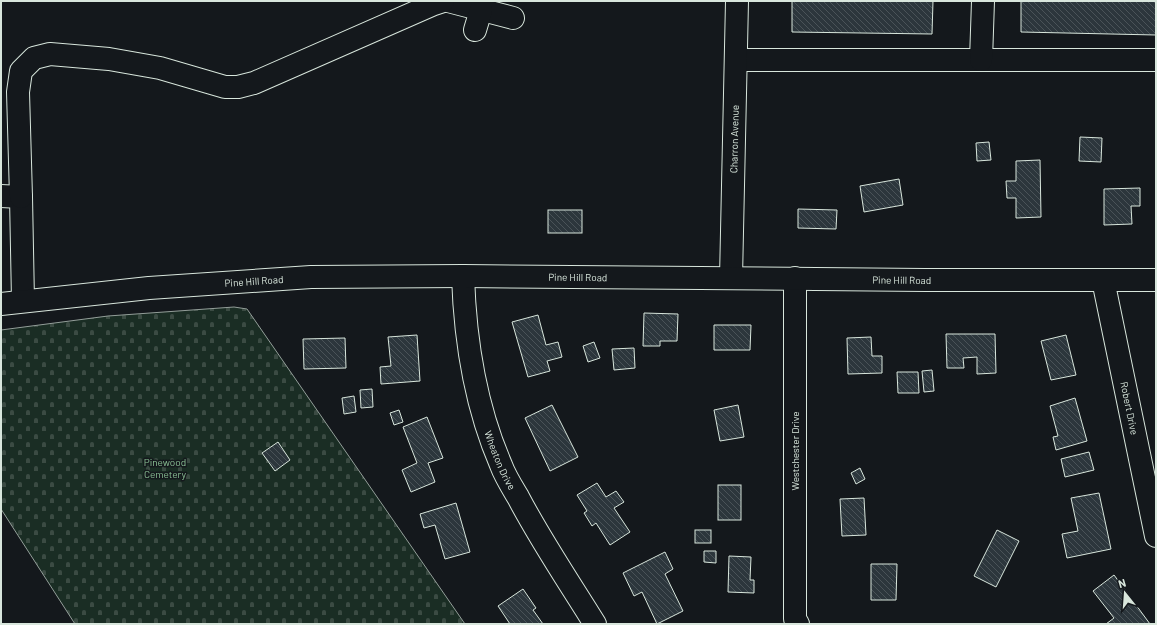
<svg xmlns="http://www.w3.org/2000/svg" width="1157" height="625" viewBox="0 0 1157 625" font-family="Barlow,sans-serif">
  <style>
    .cemetery { fill: url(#cemetery-stones); stroke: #939e99 }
    .building { fill: url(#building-back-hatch); stroke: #d8e6dc }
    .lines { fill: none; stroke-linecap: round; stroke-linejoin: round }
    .minor-casing { stroke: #d8e6dc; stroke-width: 24 }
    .minor { stroke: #14181c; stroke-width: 22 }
    .labels { text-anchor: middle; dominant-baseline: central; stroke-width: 3; stroke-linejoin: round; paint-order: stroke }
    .street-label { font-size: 10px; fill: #d8e6dc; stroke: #14181c }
    .park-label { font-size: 10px; fill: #8ac095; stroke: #14181c }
  </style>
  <defs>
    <pattern id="cemetery-stones" width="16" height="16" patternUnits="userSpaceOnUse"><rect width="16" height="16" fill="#1a2d24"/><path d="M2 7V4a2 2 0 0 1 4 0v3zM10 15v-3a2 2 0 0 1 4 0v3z" fill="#3b4b43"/></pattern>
    <pattern id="building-back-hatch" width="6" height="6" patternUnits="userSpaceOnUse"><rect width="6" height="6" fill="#2c363c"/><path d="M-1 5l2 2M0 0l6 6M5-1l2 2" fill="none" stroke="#4a5358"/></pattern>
  </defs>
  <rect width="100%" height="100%" fill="#14181c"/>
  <polygon class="cemetery" points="234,307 247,309 465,624 75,624 1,509 1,330 108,316"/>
  <g class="building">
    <polygon points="792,1 933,1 932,34 792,32"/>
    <polygon points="1021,1 1156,1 1156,35 1021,32"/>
    <polygon points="1080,137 1102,138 1101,162 1079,161"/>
    <polygon points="989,142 991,160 977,161 976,143"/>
    <polygon points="1040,160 1041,217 1016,218 1016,198 1007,198 1006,181 1016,181 1016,161"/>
    <polygon points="899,179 903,205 864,212 860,186"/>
    <polygon points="1140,188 1140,206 1131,206 1132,224 1104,225 1104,189"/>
    <polygon points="798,209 837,210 836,229 798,228"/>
    <rect x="548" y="210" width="34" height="23"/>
    <polygon points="644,313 678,314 677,341 660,341 660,346 643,346"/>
    <polygon points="538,315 546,345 558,342 562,357 547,361 550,371 528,377 512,322"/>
    <polygon points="714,325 751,325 750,350 714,350"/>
    <polygon points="946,334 995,334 996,373 977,374 977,357 963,358 964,368 947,368"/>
    <polygon points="417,335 420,381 381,384 380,367 391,366 388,337"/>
    <polygon points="1066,335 1076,375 1051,380 1041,341"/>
    <polygon points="871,337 872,356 882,356 882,373 848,374 847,338"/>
    <polygon points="345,338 346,368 304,369 303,339"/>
    <polygon points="594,342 600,358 588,362 583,346"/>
    <polygon points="634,348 635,368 614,370 612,349"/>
    <polygon points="932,370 934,391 924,392 922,371"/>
    <polygon points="897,372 918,372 919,393 898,393"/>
    <polygon points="372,389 373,407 361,408 360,390"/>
    <polygon points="354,396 356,412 344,414 342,398"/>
    <polygon points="1075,398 1087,441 1056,450 1053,437 1058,436 1050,406"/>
    <polygon points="552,405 578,457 550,471 525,418"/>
    <polygon points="738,405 744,437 720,441 714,410"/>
    <polygon points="399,410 403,422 394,425 390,413"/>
    <polygon points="427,417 443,458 428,463 435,482 411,492 402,470 417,463 403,427"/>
    <polygon points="278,442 290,460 275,471 262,453"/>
    <polygon points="1089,452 1094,470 1065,477 1061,459"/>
    <polygon points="860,468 865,479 856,484 851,473"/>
    <polygon points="597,483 606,497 616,491 624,502 614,508 630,532 610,545 596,523 592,526 584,513 587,511 577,495"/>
    <rect x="718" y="485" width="23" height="35"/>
    <polygon points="1099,493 1111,549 1067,558 1062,534 1078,531 1071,498"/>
    <polygon points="864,498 866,535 842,536 840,499"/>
    <polygon points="456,503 470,552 445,559 435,525 424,528 420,514"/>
    <rect x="695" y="530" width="16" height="13"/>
    <polygon points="997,530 1019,541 996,587 974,576"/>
    <polygon points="704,551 716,551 716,563 704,562"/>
    <polygon points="665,552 673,569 665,574 683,611 657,624 642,592 634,596 623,573"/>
    <polygon points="729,556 751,557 750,580 754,580 754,593 728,592"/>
    <polygon points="871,564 897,564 896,600 871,600"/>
    <polygon points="1114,575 1150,624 1106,624 1114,618 1093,591"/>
    <polygon points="523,589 536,608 533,610 543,624 510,624 498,606"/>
  </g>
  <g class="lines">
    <defs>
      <g id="minor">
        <polyline points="448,1 513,18"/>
        <polyline points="475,30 481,10"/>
        <polyline points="736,60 1156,60"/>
        <polyline points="981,60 983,1"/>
        <polyline points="1,196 21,197 23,301"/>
        <polyline points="21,197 18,92 21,71 34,58 50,54 109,59 160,68 225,87 238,87 254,83 434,4 443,1"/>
        <path id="s1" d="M 463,276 C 465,340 475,405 501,465 C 505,476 512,487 518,497 C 541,541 569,582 595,624"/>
        <path id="s2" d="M 731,278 L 737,1"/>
        <polyline points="795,278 795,619 798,624"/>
        <path id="s3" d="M 1103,280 L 1156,536"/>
        <path id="s4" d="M 1,304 L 149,288 L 311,277 L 463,276 L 925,280 L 1156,280"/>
      </g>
    </defs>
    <use href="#minor" class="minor-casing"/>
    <use href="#minor" class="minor"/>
  </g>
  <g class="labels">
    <g class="street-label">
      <text stroke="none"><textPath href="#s2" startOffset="139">Charron Avenue</textPath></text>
      <text stroke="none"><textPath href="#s4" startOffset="578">Pine Hill Road</textPath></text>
      <text stroke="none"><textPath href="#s4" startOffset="902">Pine Hill Road</textPath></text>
      <text stroke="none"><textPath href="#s4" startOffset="254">Pine Hill Road</textPath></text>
      <text stroke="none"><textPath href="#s3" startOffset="131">Robert Drive</textPath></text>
      <text transform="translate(795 451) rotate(-90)">Westchester Drive</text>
      <text stroke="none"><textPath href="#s1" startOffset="189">Wheaton Drive</textPath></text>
    </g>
    <g class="park-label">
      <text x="165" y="462">Pinewood<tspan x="165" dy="12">Cemetery</tspan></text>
    </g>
  </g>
  <rect width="1157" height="625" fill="none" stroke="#d8e6dc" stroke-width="4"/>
  <g transform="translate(1125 593) rotate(343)" stroke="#14181c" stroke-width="3" paint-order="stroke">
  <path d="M0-3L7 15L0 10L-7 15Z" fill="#d8e6dc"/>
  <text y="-6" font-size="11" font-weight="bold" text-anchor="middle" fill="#d8e6dc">N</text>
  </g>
</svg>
